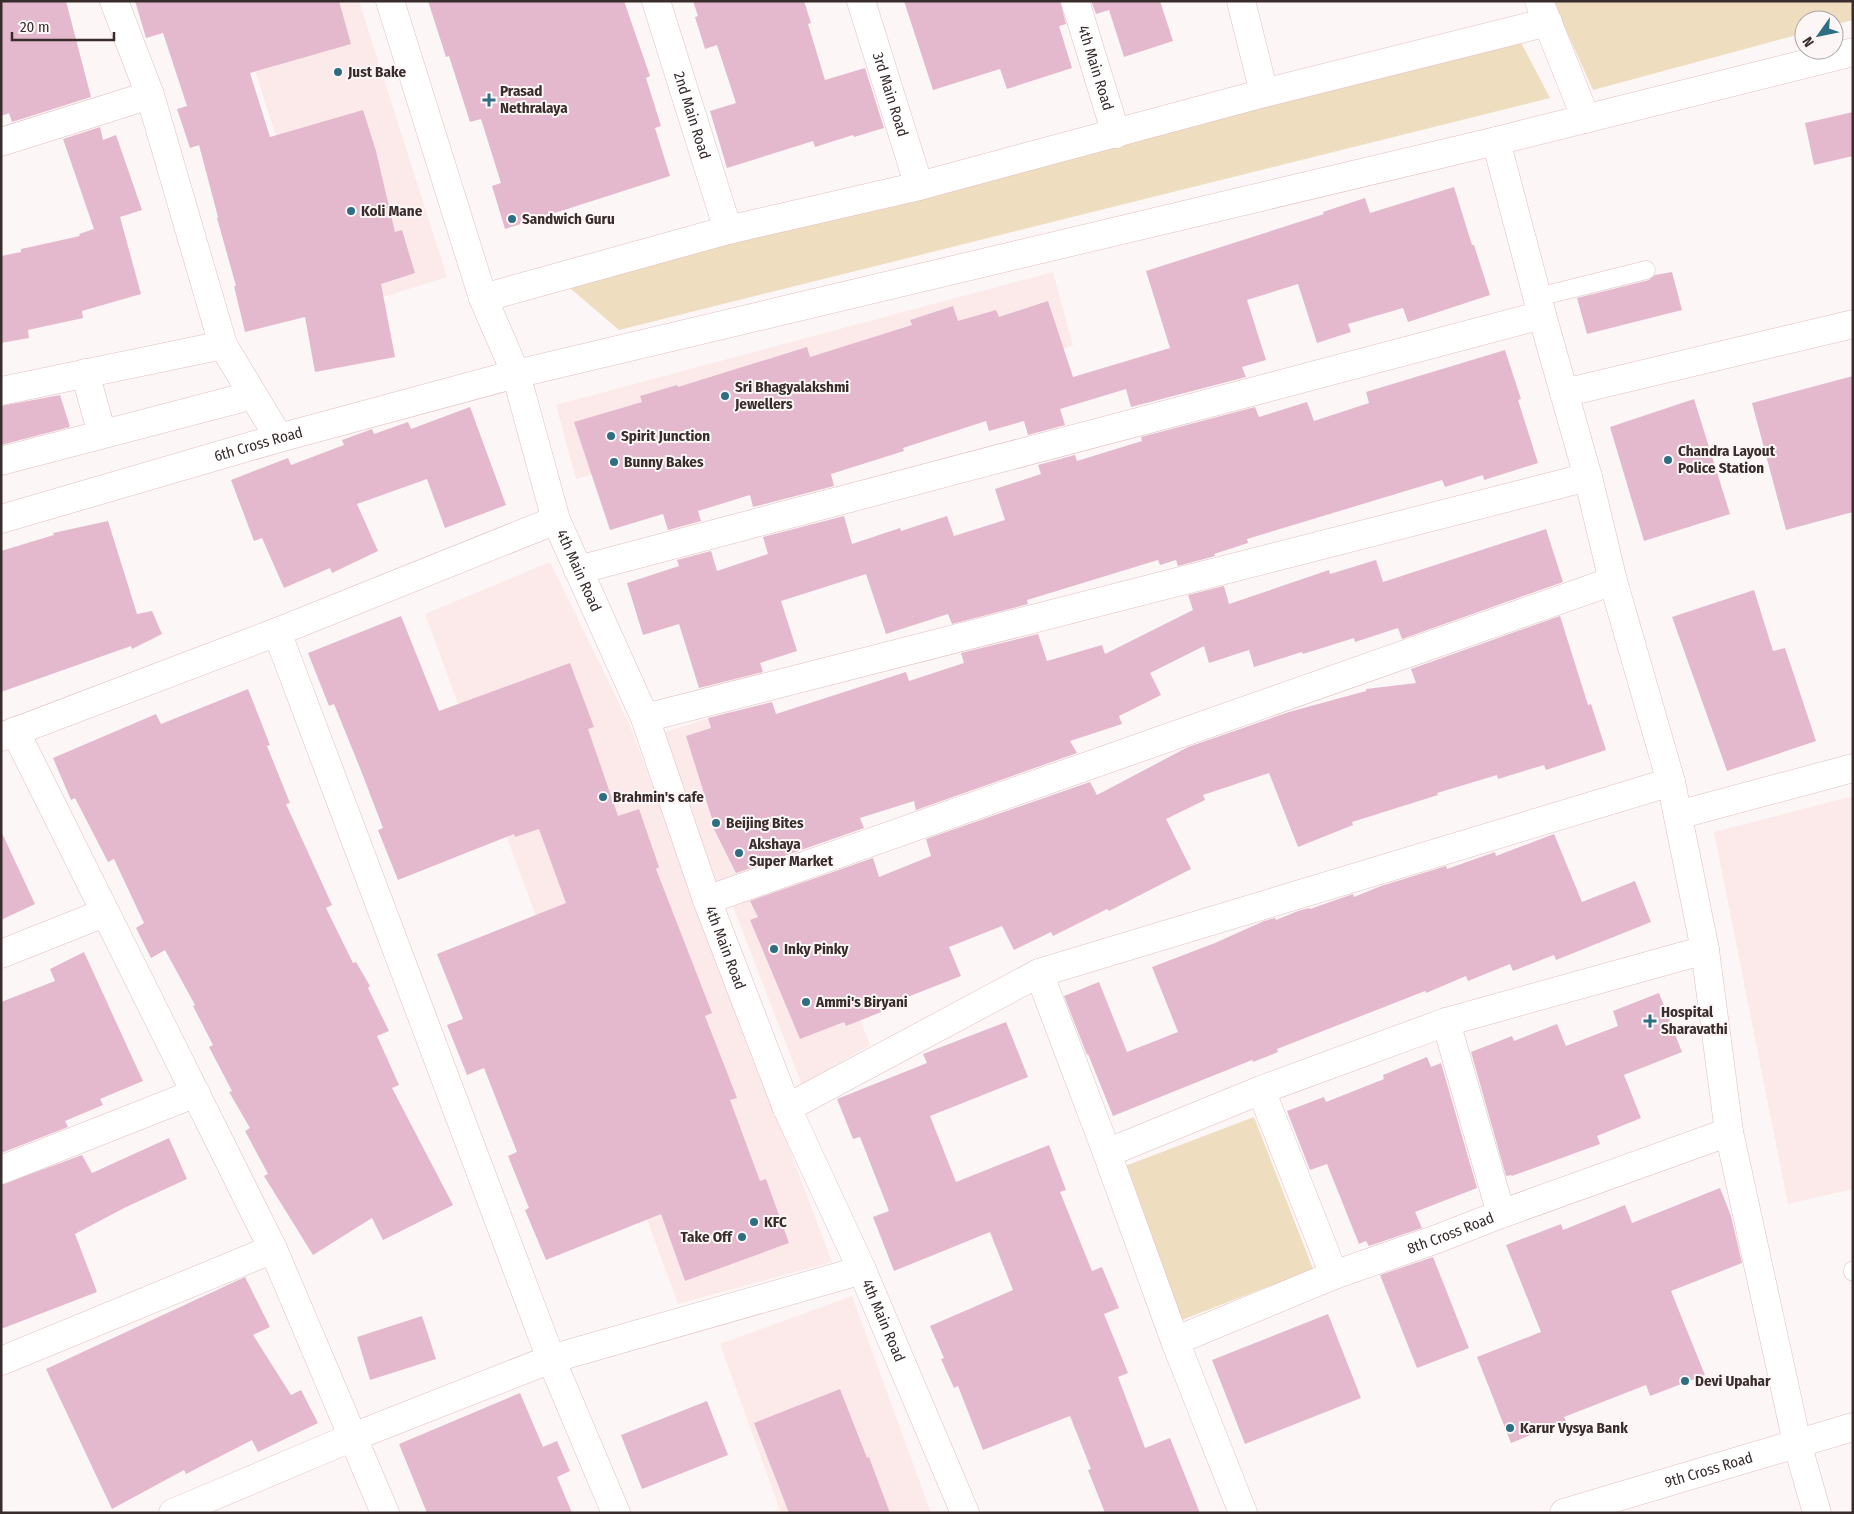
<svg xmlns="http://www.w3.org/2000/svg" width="1854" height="1514" viewBox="0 0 1854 1514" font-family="'Fira Sans Condensed',sans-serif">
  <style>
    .built { fill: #fceaea }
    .green { fill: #eeddbf }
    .building { fill: #e4b9ce }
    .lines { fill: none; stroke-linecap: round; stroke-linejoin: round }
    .lane-casing { stroke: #e1bebe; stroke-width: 19 }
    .street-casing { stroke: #e1bebe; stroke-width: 29 }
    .secondary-casing { stroke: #e1bebe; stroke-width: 29 }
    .lane { stroke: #fff; stroke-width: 18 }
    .street { stroke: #fff; stroke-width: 28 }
    .secondary { stroke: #fff; stroke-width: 28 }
    .poi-dot { fill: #2e6e82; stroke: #fdf6f6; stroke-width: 2 }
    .labels { text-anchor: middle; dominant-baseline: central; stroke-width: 4; stroke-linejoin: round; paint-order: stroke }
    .street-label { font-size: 15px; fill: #392c2c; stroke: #fdf6f6 }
    .poi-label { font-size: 15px; font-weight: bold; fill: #392c2c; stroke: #fdf6f6; text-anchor: start }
  </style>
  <rect width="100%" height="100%" fill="#fdf6f6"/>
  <g class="built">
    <polygon points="233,1 359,1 447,277 332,313"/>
    <polygon points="1053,272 1073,346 576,479 556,405"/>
    <polygon points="550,562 629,723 832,1262 678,1304 425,614"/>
    <polygon points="732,711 781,867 714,889 665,732"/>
    <polygon points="1853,796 1853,1189 1788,1204 1714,832"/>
    <polygon points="805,877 870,1045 802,1085 732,904"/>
    <polygon points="852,1296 931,1513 781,1513 720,1344"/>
  </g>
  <g class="green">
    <polygon points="1553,1 1853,1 1853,20 1834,25 1834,20 1804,20 1804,33 1593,90"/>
    <polygon points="1517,35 1550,98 619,330 563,282"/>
    <polygon points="1254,1117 1313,1269 1179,1321 1120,1168"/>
  </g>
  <g class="building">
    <polygon points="1,1 66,1 91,97 12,122 9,113 1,116"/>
    <polygon points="135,1 339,1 351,44 250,73 270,137 363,110 376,151 395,232 402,230 415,273 381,284 395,357 315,372 305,317 245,332 234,286 236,286 217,218 218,217 199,145 190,148 177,109 187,106 163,33 146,38"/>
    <polygon points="428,1 624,1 650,76 646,78 661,126 655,128 670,176 505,229 492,186 501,183 481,119 470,122 449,56 446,57"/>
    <polygon points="693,1 804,1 811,23 808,24 825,80 865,68 884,128 854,137 853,135 815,147 813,141 727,168 710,111 736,103 717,45 705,49 695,17 698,16"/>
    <polygon points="904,1 1060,1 1066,24 1059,26 1072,68 1007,89 1000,69 933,90"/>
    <polygon points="1091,1 1160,1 1173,41 1124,57 1109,10 1096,14"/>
    <polygon points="1853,112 1853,156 1814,165 1805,123"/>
    <polygon points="100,127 103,140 116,135 142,210 120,217 141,294 82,311 83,318 28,330 29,338 1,343 1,256 21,252 21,249 80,236 79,234 94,229 63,139"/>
    <polygon points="1454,187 1472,245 1474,245 1490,295 1408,322 1403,308 1348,324 1351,332 1317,343 1298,284 1247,300 1266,360 1242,367 1246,377 1131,407 1126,389 1060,409 1065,425 1028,435 1024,421 989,431 986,421 903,448 904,451 831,474 834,486 753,507 750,495 698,511 701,521 668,530 663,514 610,530 574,422 642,402 640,396 677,385 678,387 807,347 810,357 912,325 910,320 953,306 958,321 996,310 999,317 1048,301 1073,377 1170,348 1146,271 1324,214 1323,212 1365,198 1370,213"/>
    <polygon points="1672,272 1682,310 1587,334 1577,298 1649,280 1655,275"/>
    <polygon points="1505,350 1521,399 1518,400 1538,463 1484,480 1483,475 1445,487 1442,480 1247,539 1248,543 1214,554 1215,556 1178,566 1176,560 1160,565 1158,560 1027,600 1028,604 952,624 948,614 886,634 866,574 781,601 797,651 760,663 763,672 699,688 679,624 643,635 627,583 679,566 677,560 711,551 717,571 768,554 763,537 844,516 852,544 900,528 901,531 947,516 954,536 1005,520 995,489 1041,474 1038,465 1075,455 1077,461 1142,441 1141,437 1255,407 1259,417 1307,402 1314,421 1369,403 1366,392"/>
    <polygon points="1853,376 1853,512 1786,530 1752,403"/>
    <polygon points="60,395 70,427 1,445 1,406"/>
    <polygon points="1694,399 1730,514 1644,541 1610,427"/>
    <polygon points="470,407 506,505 445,528 427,479 357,504 378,551 332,573 330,568 284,588 262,538 254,541 231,480 288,458 291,465 344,445 342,440 372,429 374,434 408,422 411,429"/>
    <polygon points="108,521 137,614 152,611 162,634 132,649 131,646 1,692 1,551 54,535 53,533"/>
    <polygon points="1546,529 1563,582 1402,639 1398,628 1355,642 1354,638 1303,654 1302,652 1254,667 1249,650 1209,663 1204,646 1150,673 1161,695 1119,716 1122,724 1070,741 1077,753 916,810 914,801 860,818 864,828 736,873 711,823 713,822 686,736 711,728 708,718 772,702 776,714 906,672 909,681 964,663 961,653 1038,634 1047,661 1102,645 1105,654 1193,610 1188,595 1224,586 1229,604 1329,570 1330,574 1376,560 1383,582"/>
    <polygon points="1754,590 1773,651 1785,648 1816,741 1727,771 1672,617"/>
    <polygon points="401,616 439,711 570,663 594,727 588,729 618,816 639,809 659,867 656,869 712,1013 705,1016 737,1098 730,1100 760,1181 766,1179 789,1243 685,1281 661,1214 546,1260 525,1210 529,1208 508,1156 517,1152 484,1068 467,1075 447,1025 463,1019 437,954 566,903 539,829 515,837 514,834 398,880 378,830 383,828 360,768 334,704 329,706 308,653"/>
    <polygon points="1560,616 1588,705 1591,704 1606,750 1546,770 1544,765 1498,779 1497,775 1437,793 1438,795 1352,822 1353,825 1298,847 1269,773 1203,795 1205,800 1166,819 1191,869 1109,911 1107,909 1053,936 1051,932 1014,950 1002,926 949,947 961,976 882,1007 884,1011 846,1026 844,1022 800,1039 750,920 758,917 750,901 873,858 879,877 931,856 926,839 1090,782 1097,795 1188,747 1289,712 1366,691 1366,689 1416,683 1411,669"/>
    <polygon points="248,689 270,745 267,746 290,803 286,804 332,905 326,908 353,963 356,962 370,986 368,988 389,1031 377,1036 399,1085 392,1088 453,1205 383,1240 372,1218 313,1255 264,1176 268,1174 245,1131 250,1128 229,1092 232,1091 209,1047 213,1045 193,1006 195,1005 165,950 151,958 136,928 144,923 114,859 108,862 75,798 71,800 53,758 156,714 161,724"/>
    <polygon points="1,831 35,904 1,920"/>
    <polygon points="1554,834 1582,902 1635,881 1651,922 1556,960 1554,955 1513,971 1510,964 1468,981 1466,976 1426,993 1425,991 1277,1049 1278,1052 1253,1062 1252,1060 1113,1116 1088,1054 1087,1055 1064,996 1099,982 1127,1052 1178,1032 1152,967 1215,943 1264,921 1275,918 1276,920 1298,911 1309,908 1310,909 1353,894 1354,897 1381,886 1446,866 1447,869 1495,852 1496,856"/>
    <polygon points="84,952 143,1081 100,1099 103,1105 65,1121 68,1127 1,1153 1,1002 55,981 50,969"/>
    <polygon points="1659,993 1682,1052 1624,1075 1641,1118 1597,1136 1600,1144 1512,1176 1511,1175 1506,1176 1471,1052 1512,1036 1514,1041 1557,1024 1566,1046 1618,1026 1613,1011"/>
    <polygon points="1006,1022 1028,1077 930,1116 956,1182 1049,1145 1066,1190 1060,1192 1092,1271 1102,1267 1119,1308 1104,1314 1128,1373 1118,1377 1145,1448 1170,1438 1200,1513 1105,1513 1088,1470 1091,1469 1070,1416 983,1450 958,1386 954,1388 941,1359 944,1358 930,1326 1013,1290 990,1232 894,1271 873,1217 889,1211 860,1137 853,1139 837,1099 927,1063 923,1054"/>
    <polygon points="1427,1057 1431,1067 1441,1063 1477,1188 1415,1212 1422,1228 1369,1246 1366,1241 1359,1244 1327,1164 1310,1170 1287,1111 1324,1097 1326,1102 1384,1079 1383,1075"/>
    <polygon points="169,1138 187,1179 126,1207 75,1234 97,1292 1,1329 1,1185 82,1155 92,1173"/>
    <polygon points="1720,1188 1731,1216 1742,1263 1671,1291 1705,1375 1650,1396 1646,1385 1564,1417 1566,1421 1511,1443 1477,1357 1541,1332 1506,1245 1561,1224 1563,1230 1625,1205 1632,1223"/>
    <polygon points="1433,1257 1469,1348 1417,1368 1380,1275"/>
    <polygon points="245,1277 270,1327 253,1335 291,1395 301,1390 318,1423 258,1452 252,1440 186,1474 184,1470 112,1509 46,1369"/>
    <polygon points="1328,1314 1361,1398 1245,1444 1212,1360"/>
    <polygon points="422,1316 436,1359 370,1380 357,1337"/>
    <polygon points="840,1389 867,1458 869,1457 890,1513 789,1513 754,1423"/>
    <polygon points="520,1393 543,1447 557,1441 570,1471 557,1477 572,1513 427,1513 399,1444"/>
    <polygon points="707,1401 728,1455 642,1489 621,1435"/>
  </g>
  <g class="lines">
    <defs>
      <g id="lane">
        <polyline points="1538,297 1646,270"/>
        <polyline points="1853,1270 1853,1272"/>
      </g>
      <g id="street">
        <polyline points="114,1 150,95 223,345 279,438"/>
        <path id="s1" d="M 656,1 L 728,230"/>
        <path id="s2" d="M 861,1 L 919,186"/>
        <path id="s3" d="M 1075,1 L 1116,134"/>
        <polyline points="1241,1 1264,93"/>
        <polyline points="1539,1 1586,119"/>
        <polyline points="1496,141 1542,315 1588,477 1613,581 1671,782 1705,950 1729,1132 1797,1443 1817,1513"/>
        <polyline points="1,142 150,95"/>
        <polyline points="483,298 728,230 919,186 1264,93 1548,22"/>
        <polyline points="85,373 102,434"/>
        <polyline points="1,391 223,345"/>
        <polyline points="1564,393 1853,324"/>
        <polyline points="1,461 253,395"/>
        <polyline points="578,570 1542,315"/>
        <polyline points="277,632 551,1359 616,1513"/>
        <polyline points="645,718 1588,477"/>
        <polyline points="15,731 273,1249 385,1513"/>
        <polyline points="1,737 277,632 556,520"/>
        <polyline points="1678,815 1853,768"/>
        <polyline points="707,900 1613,581"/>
        <polyline points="1,954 104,913"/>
        <polyline points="1039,973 1107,1153 1175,1341 1243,1513"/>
        <polyline points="1446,1022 1501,1214"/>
        <polyline points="1261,1090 1334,1275"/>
        <polyline points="787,1108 1039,973 1671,782"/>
        <polyline points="1107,1153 1261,1090 1446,1022 1705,950"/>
        <polyline points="1,1170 196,1093"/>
        <path id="s4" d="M 1175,1341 L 1334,1275 L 1437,1239 L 1501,1214 L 1729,1132"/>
        <polyline points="1,1361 273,1249"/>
        <polyline points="173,1513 353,1437 551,1359 862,1270"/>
      </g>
      <g id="secondary">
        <path id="s5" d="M 390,1 L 483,298 L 516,374 L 556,520 L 645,718 L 707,900 L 787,1108 L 862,1270 L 965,1513"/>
        <path id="s6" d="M 1,519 L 279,438 L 516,374 L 1496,141 L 1853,52"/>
        <path id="s7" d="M 1564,1513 L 1853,1427"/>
      </g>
    </defs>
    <use href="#lane" class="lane-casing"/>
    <use href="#street" class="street-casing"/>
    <use href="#secondary" class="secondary-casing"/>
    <use href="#lane" class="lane"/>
    <use href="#street" class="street"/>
    <use href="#secondary" class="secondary"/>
  </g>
  <g class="poi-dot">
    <circle cx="338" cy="72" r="5"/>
    <path d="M486.5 92.5h5v5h5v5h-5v5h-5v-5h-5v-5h5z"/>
    <circle cx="351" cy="211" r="5"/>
    <circle cx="512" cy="219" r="5"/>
    <circle cx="725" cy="396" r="5"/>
    <circle cx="611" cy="436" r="5"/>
    <circle cx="1668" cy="460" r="5"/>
    <circle cx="614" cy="462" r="5"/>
    <circle cx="603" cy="797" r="5"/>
    <circle cx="716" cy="823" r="5"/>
    <circle cx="739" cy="853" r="5"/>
    <circle cx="774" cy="949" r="5"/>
    <circle cx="806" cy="1002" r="5"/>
    <path d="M1647.5 1013.5h5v5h5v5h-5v5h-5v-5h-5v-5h5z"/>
    <circle cx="754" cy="1222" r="5"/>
    <circle cx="742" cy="1237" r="5"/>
    <circle cx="1685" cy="1381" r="5"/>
    <circle cx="1510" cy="1428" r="5"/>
  </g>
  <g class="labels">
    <g class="street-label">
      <text stroke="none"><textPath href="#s3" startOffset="70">4th Main Road</textPath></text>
      <text stroke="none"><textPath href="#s2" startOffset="98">3rd Main Road</textPath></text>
      <text stroke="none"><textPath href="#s1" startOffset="120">2nd Main Road</textPath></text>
      <text stroke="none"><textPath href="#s6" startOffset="268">6th Cross Road</textPath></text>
      <text stroke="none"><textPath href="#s5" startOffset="601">4th Main Road</textPath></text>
      <text stroke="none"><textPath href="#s5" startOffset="1006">4th Main Road</textPath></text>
      <text stroke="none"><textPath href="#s4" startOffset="296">8th Cross Road</textPath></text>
      <text stroke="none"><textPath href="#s5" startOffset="1411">4th Main Road</textPath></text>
      <text stroke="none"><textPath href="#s7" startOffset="151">9th Cross Road</textPath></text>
    </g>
    <g class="poi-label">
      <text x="348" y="72">Just Bake</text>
      <text x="500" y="91">Prasad<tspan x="500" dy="17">Nethralaya</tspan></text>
      <text x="361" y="211">Koli Mane</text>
      <text x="522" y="219">Sandwich Guru</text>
      <text x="735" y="387">Sri Bhagyalakshmi<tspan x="735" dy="17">Jewellers</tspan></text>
      <text x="621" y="436">Spirit Junction</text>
      <text x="1678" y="451">Chandra Layout<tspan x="1678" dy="17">Police Station</tspan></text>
      <text x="624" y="462">Bunny Bakes</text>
      <text x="613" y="797">Brahmin's cafe</text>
      <text x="726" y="823">Beijing Bites</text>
      <text x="749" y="844">Akshaya<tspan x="749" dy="17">Super Market</tspan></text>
      <text x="784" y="949">Inky Pinky</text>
      <text x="816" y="1002">Ammi's Biryani</text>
      <text x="1661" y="1012">Hospital<tspan x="1661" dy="17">Sharavathi</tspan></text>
      <text x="764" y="1222">KFC</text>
      <text x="732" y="1237" text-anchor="end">Take Off</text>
      <text x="1695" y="1381">Devi Upahar</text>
      <text x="1520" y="1428">Karur Vysya Bank</text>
    </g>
  </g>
  <rect width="1854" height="1514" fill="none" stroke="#392c2c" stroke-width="5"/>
  <g transform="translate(1819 35) rotate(237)"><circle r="24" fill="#fdf6f6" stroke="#afa5a5"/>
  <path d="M0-4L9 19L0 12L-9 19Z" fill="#2e6e82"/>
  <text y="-8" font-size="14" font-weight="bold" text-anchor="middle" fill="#392c2c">N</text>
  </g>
  <path d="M12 32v8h102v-8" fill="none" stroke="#392c2c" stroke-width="2.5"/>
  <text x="20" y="32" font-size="15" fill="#392c2c" stroke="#fdf6f6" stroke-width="4" paint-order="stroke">20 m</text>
</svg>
